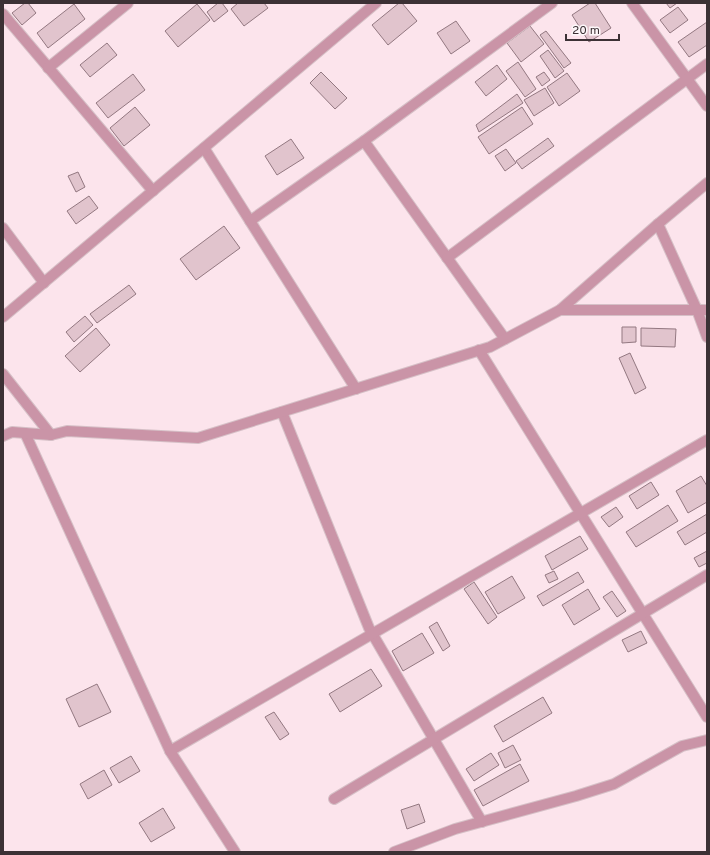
<svg xmlns="http://www.w3.org/2000/svg" width="710" height="855" viewBox="0 0 710 855" font-family="Overpass,sans-serif">
  <style>
    .building { fill: #e1c4cd; stroke: #937881 }
    .lines { fill: none; stroke-linecap: round; stroke-linejoin: round }
    .minor-casing { stroke: #d6c0c7; stroke-width: 12 }
    .minor { stroke: #ca94a7; stroke-width: 10 }
  </style>
  <rect width="100%" height="100%" fill="#fce4ec"/>
  <g class="building">
    <polygon points="25,3 28,3 36,13 22,25 12,13"/>
    <polygon points="218,3 222,3 228,11 214,22 207,12"/>
    <polygon points="238,3 264,3 268,8 244,26 231,9"/>
    <polygon points="399,3 402,3 417,21 388,45 372,25"/>
    <polygon points="590,3 595,3 611,28 589,42 572,15"/>
    <polygon points="666,3 677,3 670,8"/>
    <polygon points="74,4 85,19 48,48 37,33"/>
    <polygon points="197,4 210,20 178,47 165,31"/>
    <polygon points="678,7 688,20 670,33 660,20"/>
    <polygon points="456,21 470,41 451,54 437,33"/>
    <polygon points="707,22 707,45 689,57 678,42"/>
    <polygon points="530,26 544,44 521,62 507,43"/>
    <polygon points="546,31 571,63 564,68 540,35"/>
    <polygon points="107,43 117,55 90,77 80,65"/>
    <polygon points="548,50 564,71 555,78 540,56"/>
    <polygon points="518,62 536,89 525,97 506,71"/>
    <polygon points="497,65 507,79 486,96 475,82"/>
    <polygon points="321,72 347,98 335,109 310,83"/>
    <polygon points="544,72 550,80 542,86 536,77"/>
    <polygon points="567,73 580,91 559,106 547,87"/>
    <polygon points="133,74 145,90 108,118 96,103"/>
    <polygon points="545,88 554,103 534,116 524,100"/>
    <polygon points="517,94 523,103 479,132 476,125"/>
    <polygon points="135,107 150,125 124,146 110,128"/>
    <polygon points="522,107 533,124 489,154 478,137"/>
    <polygon points="548,138 554,146 522,169 516,161"/>
    <polygon points="291,139 304,158 277,175 265,156"/>
    <polygon points="506,149 516,163 505,171 495,156"/>
    <polygon points="78,172 85,187 76,192 68,176"/>
    <polygon points="89,196 98,208 76,224 67,211"/>
    <polygon points="224,226 240,248 196,280 180,259"/>
    <polygon points="129,285 136,294 97,323 90,314"/>
    <polygon points="85,316 93,325 74,342 66,332"/>
    <polygon points="622,327 636,327 636,342 622,343"/>
    <polygon points="96,328 110,345 80,372 65,356"/>
    <polygon points="641,328 676,329 675,347 641,346"/>
    <polygon points="630,353 646,388 635,394 619,358"/>
    <polygon points="701,476 707,486 707,502 688,513 676,491"/>
    <polygon points="651,482 659,495 637,509 629,496"/>
    <polygon points="668,505 678,521 636,547 626,532"/>
    <polygon points="616,507 623,517 609,527 601,517"/>
    <polygon points="707,514 707,532 685,545 677,532"/>
    <polygon points="580,536 588,549 552,570 545,556"/>
    <polygon points="707,551 707,563 699,567 694,558"/>
    <polygon points="554,571 558,579 549,583 545,575"/>
    <polygon points="578,572 584,582 543,606 537,596"/>
    <polygon points="512,576 525,598 498,614 485,592"/>
    <polygon points="474,582 497,617 488,624 464,589"/>
    <polygon points="588,589 600,609 574,625 562,605"/>
    <polygon points="612,591 626,611 617,617 603,597"/>
    <polygon points="437,622 450,646 443,651 429,627"/>
    <polygon points="641,631 647,643 628,652 622,640"/>
    <polygon points="422,633 434,653 403,671 392,651"/>
    <polygon points="371,669 382,686 340,712 329,694"/>
    <polygon points="97,684 111,712 79,727 66,699"/>
    <polygon points="543,697 552,713 503,742 494,726"/>
    <polygon points="274,712 289,734 280,740 265,717"/>
    <polygon points="513,745 521,760 505,768 498,753"/>
    <polygon points="491,753 499,765 474,781 466,769"/>
    <polygon points="131,756 140,771 119,783 110,768"/>
    <polygon points="520,764 529,781 483,806 474,790"/>
    <polygon points="104,770 112,785 88,799 80,784"/>
    <polygon points="419,804 425,822 407,829 401,810"/>
    <polygon points="163,808 175,828 151,842 139,823"/>
  </g>
  <g class="lines">
    <defs>
      <g id="minor">
        <polyline points="632,3 707,106"/>
        <polyline points="3,14 153,191"/>
        <polyline points="48,68 128,3"/>
        <polyline points="364,141 505,339"/>
        <polyline points="204,148 356,389"/>
        <polyline points="250,221 364,141 552,3"/>
        <polyline points="658,224 697,310 707,337"/>
        <polyline points="3,228 44,283"/>
        <polyline points="447,258 707,64"/>
        <polyline points="560,310 658,224 707,183"/>
        <polyline points="3,317 376,3"/>
        <polyline points="479,350 707,717"/>
        <polyline points="3,374 51,435"/>
        <polyline points="282,412 369,628 482,822"/>
        <polyline points="25,433 170,751 235,852"/>
        <polyline points="3,436 12,432 51,435 67,431 198,438 490,347 560,310 707,310"/>
        <polyline points="170,751 707,440"/>
        <polyline points="334,799 707,575"/>
        <polyline points="394,852 455,829 576,796 614,784 682,746 707,740"/>
      </g>
    </defs>
    <use href="#minor" class="minor-casing"/>
    <use href="#minor" class="minor"/>
  </g>
  <rect width="710" height="855" fill="none" stroke="#3c3135" stroke-width="8"/>
  <path d="M566 34v6h53v-6" fill="none" stroke="#3c3135" stroke-width="2"/>
  <text x="572" y="34" font-size="12" fill="#3c3135" stroke="#fdf7f9" stroke-width="3" paint-order="stroke">20 m</text>
</svg>
